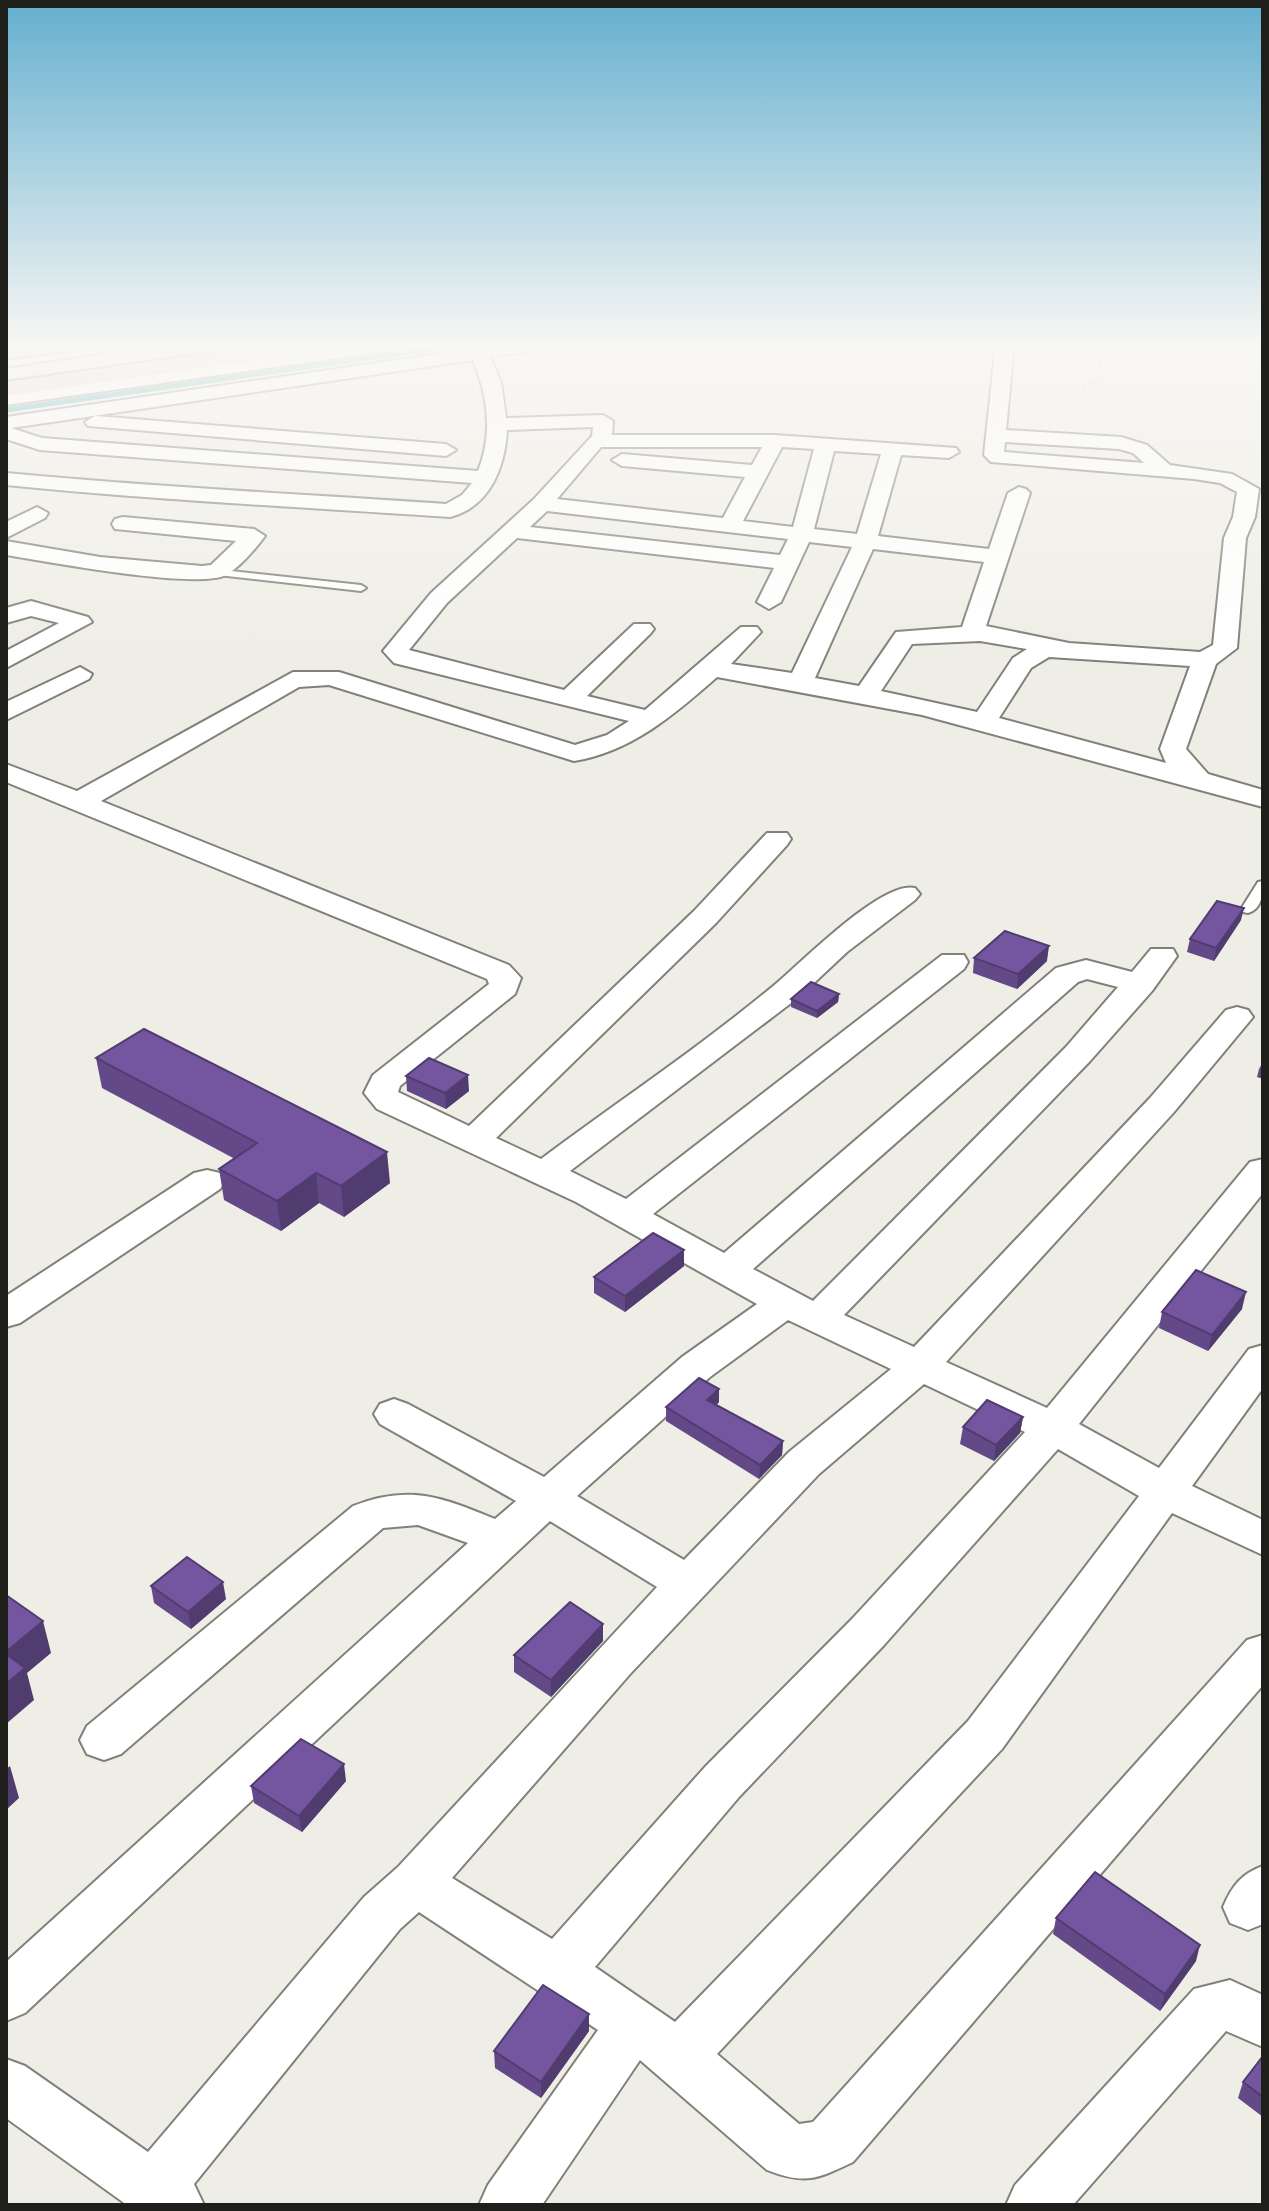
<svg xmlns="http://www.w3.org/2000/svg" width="1269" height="2211" viewBox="0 0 1269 2211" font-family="Helvetica,sans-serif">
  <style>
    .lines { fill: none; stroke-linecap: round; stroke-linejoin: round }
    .stream { stroke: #3fa7a9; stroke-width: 5 }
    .service-casing { stroke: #818079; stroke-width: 4 }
    .minor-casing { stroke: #818079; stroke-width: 4 }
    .tertiary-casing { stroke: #818079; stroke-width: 4 }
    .secondary-casing { stroke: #818079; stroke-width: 4 }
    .path { stroke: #9d9c96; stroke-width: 3; stroke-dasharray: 1 4; stroke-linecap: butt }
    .service { fill: #fff; fill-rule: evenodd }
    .minor { fill: #fff; fill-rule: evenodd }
    .tertiary { fill: #fff; fill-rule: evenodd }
    .secondary { fill: #f3d5ce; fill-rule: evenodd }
    .wall { fill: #644989 }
    .shaded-wall { fill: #513c6f }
    .building { fill: #74559f; stroke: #513c6f; stroke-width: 2 }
  </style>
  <rect width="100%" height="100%" fill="#efeee6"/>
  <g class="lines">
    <polyline class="stream" points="6,410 473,343"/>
    <defs>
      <g id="service">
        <polygon points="142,343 162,343 6,367 6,361"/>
        <polygon points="213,569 361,585 366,588 361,591 209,574 208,572"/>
        <path d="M 1263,881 C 1263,893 1262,909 1248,913 L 1243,912 L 1241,909 L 1258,882 Z"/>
      </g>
      <g id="minor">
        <path d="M 461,343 L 479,343 L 483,348 L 516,343 L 560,343 L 551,348 L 490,357 L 501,382 L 506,418 L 603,415 L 613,421 L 612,435 L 775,435 L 956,448 L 959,452 L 949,458 L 901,455 L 878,536 L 989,549 L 1008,493 L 1019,487 L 1026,489 L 1030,493 L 986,626 L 1069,643 L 1200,652 L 1213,645 L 1224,538 L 1233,517 L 1237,492 L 1220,483 L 1194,479 L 991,462 L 984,455 L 996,343 L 1014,343 L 1006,430 L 1121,437 L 1147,445 L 1170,465 L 1232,474 L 1259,489 L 1255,517 L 1246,538 L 1237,648 L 1216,664 L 1186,749 L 1208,774 L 1263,790 L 1263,807 L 922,715 L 717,677 C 675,714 631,752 574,761 L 329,685 L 299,687 L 101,801 L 509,965 L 521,978 L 515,994 L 400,1086 L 398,1092 L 469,1126 L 694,911 L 767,833 L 787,833 L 791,839 L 787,845 L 716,923 L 496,1138 L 541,1159 C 620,1100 703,1045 778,982 C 804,960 883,880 915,888 L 920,894 L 915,900 L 847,952 L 799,997 L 570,1171 L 626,1199 L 942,955 L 964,955 L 968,962 L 964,969 L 653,1214 L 724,1253 L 1056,968 L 1086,960 L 1132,972 L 1151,949 L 1173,949 L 1177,956 L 1152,991 L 1090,1061 L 844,1315 L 914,1347 L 1150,1098 L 1226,1010 L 1237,1007 L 1248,1010 L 1253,1017 L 1174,1112 L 946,1362 L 1047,1408 L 1250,1162 L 1263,1159 L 1263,1193 L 1079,1424 L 1159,1468 L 1249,1349 L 1263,1345 L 1263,1388 L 1192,1486 L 1263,1520 L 1263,1555 L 1172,1513 L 1002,1749 L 717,2054 L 799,2124 L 813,2122 L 1247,1640 L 1263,1635 L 1263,1685 L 853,2162 C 817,2179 805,2185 767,2170 L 640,2060 L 542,2205 L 479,2205 L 488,2185 L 598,2030 L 419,1912 L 400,1929 L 194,2184 L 204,2205 L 127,2205 L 6,2118 L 6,2059 L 25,2066 L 148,2152 L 364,1897 L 398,1867 L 657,1587 L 550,1521 L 25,2013 L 6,2021 L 6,1962 L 468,1543 L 418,1525 L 383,1528 L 121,1754 L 104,1760 L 87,1754 L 80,1740 L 87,1726 L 353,1506 C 409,1484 442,1497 495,1519 L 516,1501 L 380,1424 L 374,1414 L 380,1404 L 394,1399 L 408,1404 L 544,1477 L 682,1357 L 757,1304 L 576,1202 L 377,1109 L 364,1093 L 373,1075 L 489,984 L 487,979 L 6,782 L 6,764 L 77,791 L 293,672 L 339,672 L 575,745 L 607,735 L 629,721 L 394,663 L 383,651 L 431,593 L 534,499 L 592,436 L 593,427 L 507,430 C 505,467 490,507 450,517 C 302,507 154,500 6,485 L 6,473 C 153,487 299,494 446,504 L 462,495 L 472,483 L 40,450 L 6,439 L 6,417 L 466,350 ZM 473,360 C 488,396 493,434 478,471 L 42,438 L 11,428 ZM 1005,442 L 1119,449 L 1133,453 L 1144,463 L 1004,452 ZM 601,447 L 762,447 L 752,465 L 622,454 L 612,460 L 622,466 L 745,477 L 723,518 L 557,499 ZM 782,447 L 814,449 L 793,527 L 743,521 ZM 834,451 L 881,454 L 857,534 L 814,529 ZM 547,511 L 788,539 L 780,555 L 530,527 ZM 517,538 L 774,568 L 757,602 L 769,609 L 781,602 L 809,542 L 852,547 L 792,673 L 731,664 L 761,632 L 757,627 L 741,627 L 645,710 L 587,696 L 650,634 L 654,629 L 650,624 L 634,624 L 564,690 L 409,650 L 447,603 ZM 873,549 L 984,562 L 962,627 L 896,632 L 859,686 L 815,678 ZM 980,641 L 1027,649 L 1013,658 L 977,712 L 881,691 L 912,644 ZM 1049,657 L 1190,666 L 1160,749 L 1166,763 L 999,718 L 1031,668 ZM 1087,979 L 1118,987 L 1066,1047 L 813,1301 L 753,1269 L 1078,982 ZM 788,1320 L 891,1369 L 789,1452 L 684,1560 L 577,1496 L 710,1377 ZM 924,1384 L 1025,1432 L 852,1619 L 705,1767 L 552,1939 L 452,1878 L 630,1674 L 819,1474 ZM 1058,1449 L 1139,1496 L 968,1721 L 675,2022 L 595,1967 L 739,1797 L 884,1645 Z"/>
        <polygon points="95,416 446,444 456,450 446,456 88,426 85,422"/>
        <polygon points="37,507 48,513 45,518 6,538 6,522"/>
        <path d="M 123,517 L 254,529 L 265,536 C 256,548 239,568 226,575 C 196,590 45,561 6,555 L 6,541 L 100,557 L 202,566 L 211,565 L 236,541 L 115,529 L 112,524 L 115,519 Z"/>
        <polygon points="31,601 88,617 92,622 6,668 6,651 59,623 31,616 6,623 6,608"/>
        <polygon points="80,667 92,674 89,679 6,720 6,702"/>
        <polygon points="207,1170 220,1173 225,1181 220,1189 20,1323 6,1327 6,1296 194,1173"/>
        <path d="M 1263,1866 L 1263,1924 L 1248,1930 L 1230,1923 L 1223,1907 C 1232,1886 1241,1874 1263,1866 Z"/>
        <polygon points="1230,1980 1263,1995 1263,2047 1226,2031 1073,2205 1006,2205 1015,2185 1194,1989"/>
      </g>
      <polygon id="tertiary" points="350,343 406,343 395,350 6,405 6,391"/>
      <polygon id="secondary" points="281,343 340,343 328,350 6,396 6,382"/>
    </defs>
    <use href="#service" class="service-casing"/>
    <use href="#minor" class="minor-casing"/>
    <use href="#tertiary" class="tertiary-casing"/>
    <use href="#secondary" class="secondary-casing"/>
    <polyline class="path" points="1083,386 1100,379 1100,359 1144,343"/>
    <use href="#service" class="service"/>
    <use href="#minor" class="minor"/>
    <use href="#tertiary" class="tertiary"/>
    <use href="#secondary" class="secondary"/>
  </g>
  <g class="wall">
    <polygon points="1241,920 1214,961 1187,952 1190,939"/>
    <polygon points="974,958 1047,961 1017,989 973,973"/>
    <polygon points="839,994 838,1002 817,1018 791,1007 791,999"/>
    <polygon points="96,1058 390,1183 344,1217 319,1203 281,1231 224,1200 219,1169 235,1159 102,1088"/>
    <polygon points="1263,1062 1263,1079 1257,1077 1259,1069"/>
    <polygon points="406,1076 469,1091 446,1109 407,1091"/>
    <polygon points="684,1250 684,1266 625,1312 594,1293 594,1277"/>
    <polygon points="1242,1309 1208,1351 1159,1328 1162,1312"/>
    <polygon points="719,1402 716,1405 783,1441 782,1455 759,1479 666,1421 666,1407"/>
    <polygon points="1023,1417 1020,1433 994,1461 960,1444 963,1427"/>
    <polygon points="151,1586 226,1599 191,1629 154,1603"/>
    <polygon points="603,1641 551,1697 514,1672 514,1655"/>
    <polygon points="346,1781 302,1832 254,1803 251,1786"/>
    <polygon points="1056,1918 1196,1961 1160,2011 1053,1934"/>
    <polygon points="589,2031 541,2098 495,2068 494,2051"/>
    <polygon points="1263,2056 1263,2117 1238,2098 1243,2082"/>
  </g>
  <g class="shaded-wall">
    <polygon points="1244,908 1241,920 1214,961 1216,948"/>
    <polygon points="1049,946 1047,961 1017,989 1018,974"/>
    <polygon points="839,994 838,1002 817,1018 817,1011"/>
    <polygon points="468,1075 469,1091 446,1109 445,1093"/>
    <polygon points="387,1152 390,1183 344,1217 341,1186"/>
    <polygon points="316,1173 319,1203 281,1231 277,1201"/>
    <polygon points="684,1250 684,1266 625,1312 625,1296"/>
    <polygon points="1246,1292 1242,1309 1208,1351 1212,1335"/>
    <polygon points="719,1389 719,1402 707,1414 707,1400"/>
    <polygon points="1023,1417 1020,1433 994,1461 996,1445"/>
    <polygon points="783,1441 782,1455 759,1479 760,1465"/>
    <polygon points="223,1582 226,1599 191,1629 188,1612"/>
    <polygon points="43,1621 51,1653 27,1673 34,1700 6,1724 6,1652"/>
    <polygon points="603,1624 603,1641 551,1697 551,1680"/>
    <polygon points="344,1764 346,1781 302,1832 299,1816"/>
    <polygon points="10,1766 19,1798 6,1810 6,1769"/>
    <polygon points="1200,1945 1196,1961 1160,2011 1165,1994"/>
    <polygon points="589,2014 589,2031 541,2098 541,2082"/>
  </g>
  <g class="building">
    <polygon points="1217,901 1244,908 1216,948 1190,939"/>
    <polygon points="1005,931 1049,946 1018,974 974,958"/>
    <polygon points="811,982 839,994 817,1011 791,999"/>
    <polygon points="144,1029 387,1152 341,1186 316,1173 277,1201 219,1169 257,1143 96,1058"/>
    <polygon points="429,1058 468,1075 445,1093 406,1076"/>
    <polygon points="653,1233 684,1250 625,1296 594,1277"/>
    <polygon points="1196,1270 1246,1292 1212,1335 1162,1312"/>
    <polygon points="699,1378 719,1389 707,1400 783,1441 760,1465 666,1407"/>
    <polygon points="987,1400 1023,1417 996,1445 963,1427"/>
    <polygon points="187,1557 223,1582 188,1612 151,1586"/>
    <polygon points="6,1595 43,1621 6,1652"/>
    <polygon points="570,1602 603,1624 551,1680 514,1655"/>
    <polygon points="6,1654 25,1668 6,1684"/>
    <polygon points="301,1739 344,1764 299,1816 251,1786"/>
    <polygon points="1095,1872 1200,1945 1165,1994 1056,1918"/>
    <polygon points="543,1985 589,2014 541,2082 494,2051"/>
    <polygon points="1263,2056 1263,2097 1243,2082"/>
  </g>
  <linearGradient id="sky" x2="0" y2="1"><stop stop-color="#64afcf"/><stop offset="0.53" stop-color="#f8f7f4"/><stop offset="1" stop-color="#f8f7f4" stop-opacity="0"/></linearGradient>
  <rect width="1269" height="652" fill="url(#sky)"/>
  <rect width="1269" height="2211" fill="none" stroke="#1e1e1b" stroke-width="16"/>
</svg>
